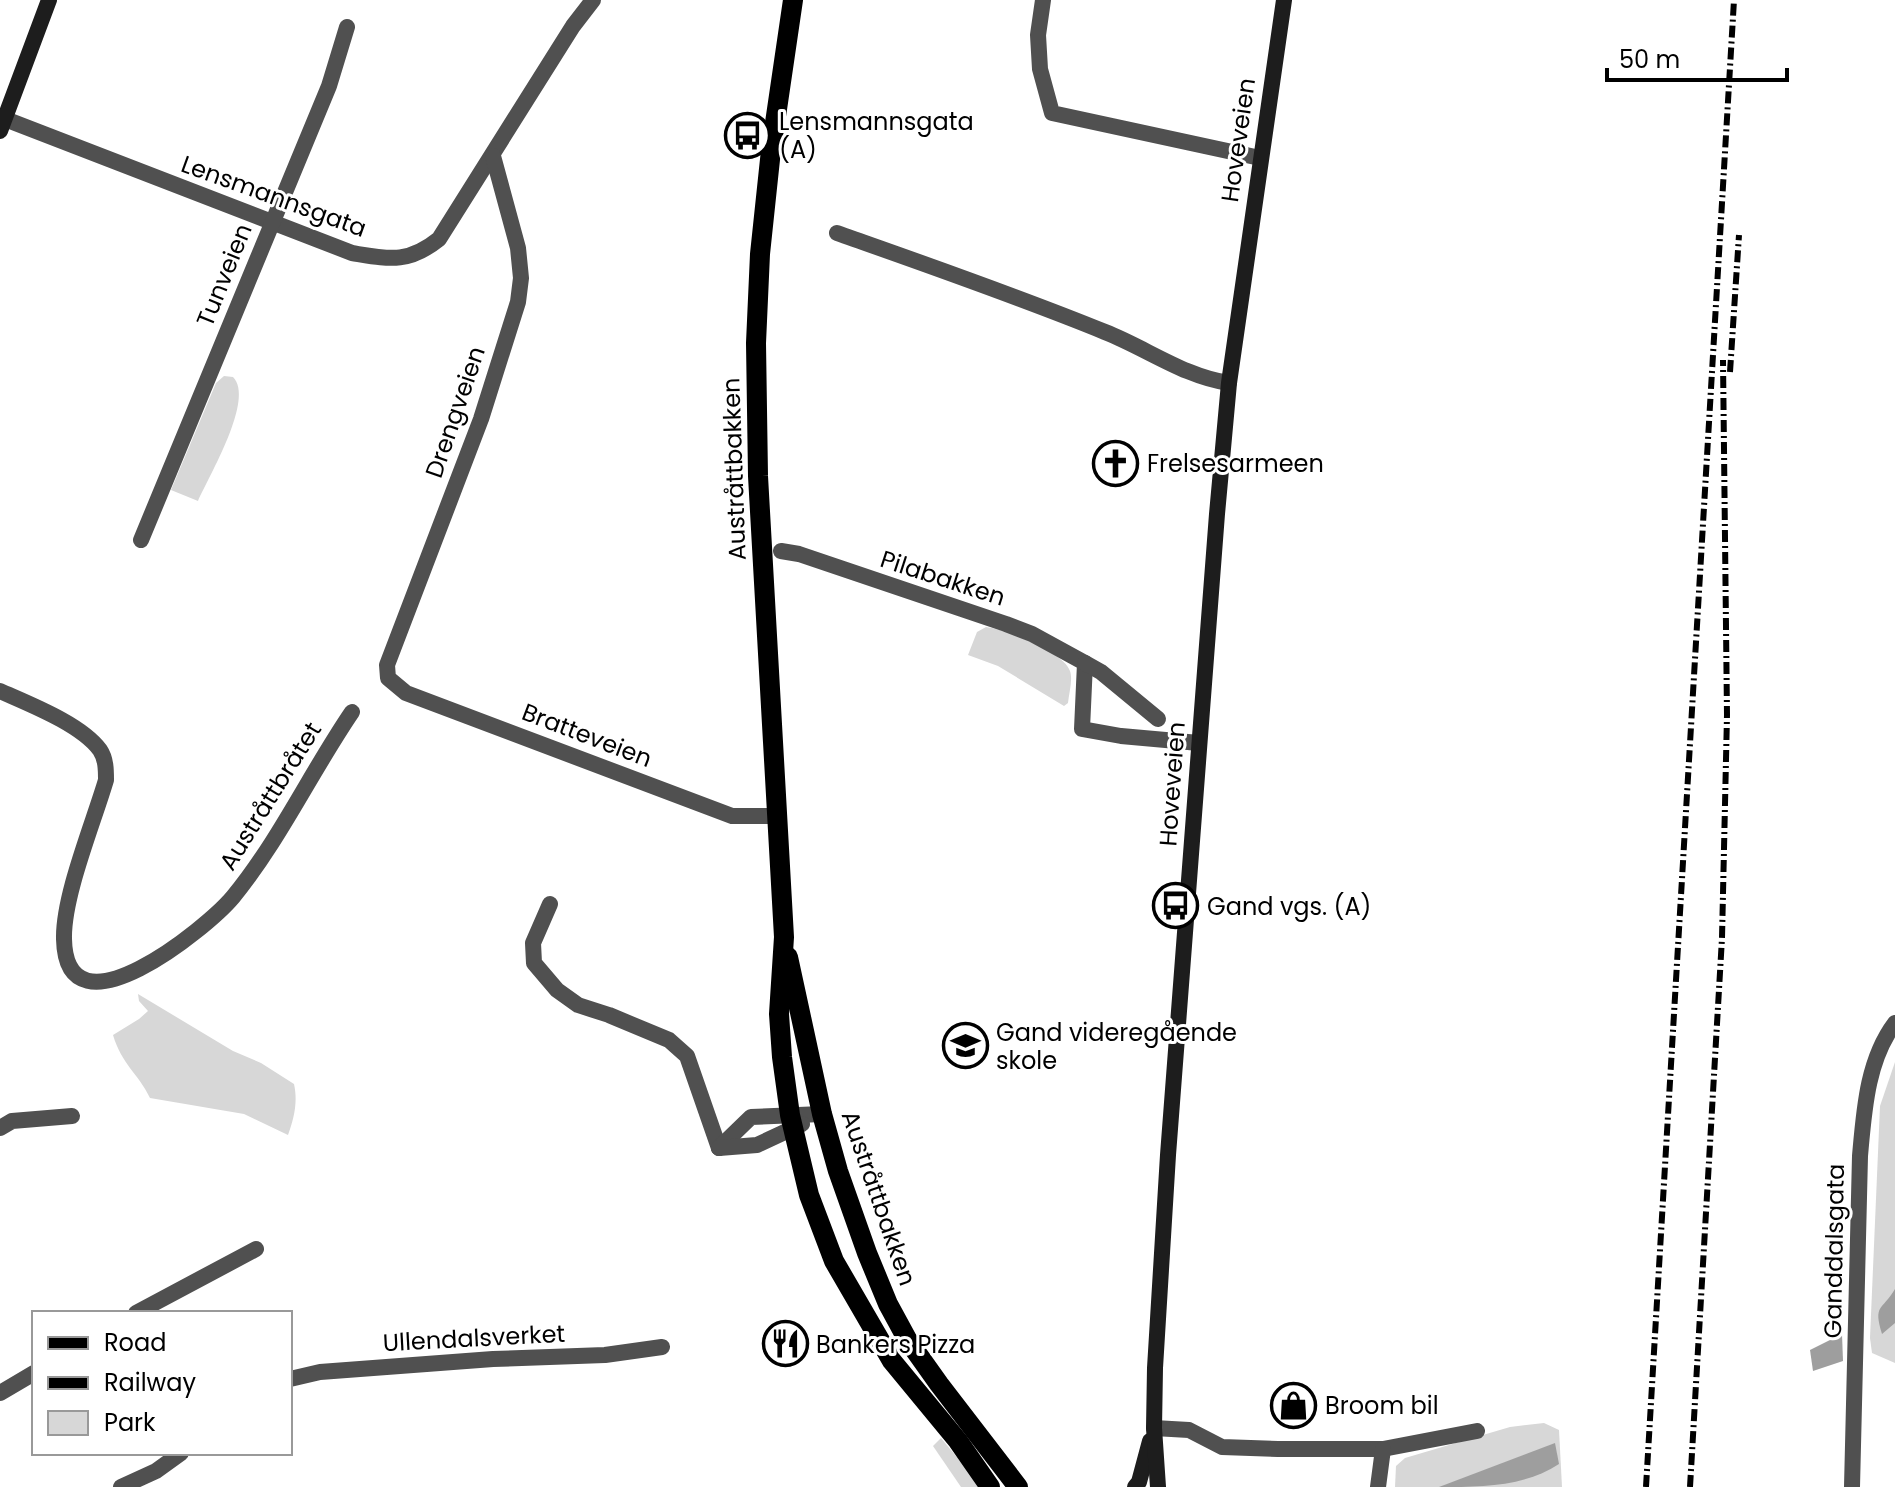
<svg xmlns="http://www.w3.org/2000/svg" width="1895" height="1487" viewBox="0 0 1895 1487" font-family="Poppins,sans-serif">
  <style>
    .green { fill: #d7d7d7 }
    .water { fill: #9e9e9e }
    .lines { fill: none; stroke-linecap: round; stroke-linejoin: round }
    .street { stroke: #505050; stroke-width: 16 }
    .secondary { stroke: #1d1d1d; stroke-width: 16 }
    .primary { stroke: #000; stroke-width: 20 }
    .rail { stroke: #000; stroke-width: 6; stroke-dasharray: 12 4 2 4; stroke-linecap: butt }
    .labels { text-anchor: middle; dominant-baseline: central; stroke-width: 6; stroke-linejoin: round; paint-order: stroke }
    .poi-label { font-size: 24px; fill: #000; stroke: #fff; text-anchor: start }
    .street-label { font-size: 24px; fill: #000; stroke: #fff }
  </style>
  <rect width="100%" height="100%" fill="#fff"/>
  <g class="green">
    <path d="M 224,376 L 233,377 C 255,399 209,476 198,501 L 171,490 L 216,383 Z"/>
    <path d="M 986,627 C 1005,629 1064,652 1070,671 C 1073,680 1069,693 1068,703 L 1064,706 L 998,666 L 968,655 L 977,632 Z"/>
    <path d="M 138,994 L 233,1051 L 261,1063 L 294,1084 C 298,1102 294,1118 288,1135 L 244,1114 L 150,1098 C 138,1073 122,1065 113,1035 L 139,1019 L 148,1011 L 139,1001 Z"/>
    <polygon points="1895,1062 1895,1363 1872,1353 1870,1338 1880,1106"/>
    <polygon points="1544,1423 1559,1430 1562,1487 1395,1487 1396,1466 1405,1458 1510,1427"/>
    <polygon points="941,1438 971,1474 978,1487 961,1487 933,1446"/>
  </g>
  <g class="water">
    <path d="M 1895,1289 L 1895,1323 L 1882,1334 C 1873,1304 1882,1311 1895,1289 Z"/>
    <polygon points="1842,1334 1843,1361 1813,1371 1810,1350"/>
    <path d="M 1555,1443 L 1559,1464 C 1524,1487 1481,1487 1439,1487 Z"/>
  </g>
  <g class="lines">
    <g class="street">
      <polyline points="1043,0 1038,35 1040,69 1052,113 1260,158"/>
      <path d="M 5,119 L 352,253 C 389,259 408,264 439,239 L 573,26 L 593,0"/>
      <polyline points="493,156 518,248 521,278 518,302 481,419 387,665 388,678 406,693 732,816 776,816"/>
      <path d="M 837,233 C 927,265 1017,296 1105,332 C 1146,348 1185,377 1229,383"/>
      <polyline points="141,540 329,86 347,27"/>
      <polyline points="781,551 799,554 1006,624 1032,634 1085,663 1082,729 1121,736 1199,743"/>
      <polyline points="1085,663 1101,672 1158,719"/>
      <path d="M 0,691 C 29,704 81,724 100,750 C 106,759 106,770 106,780 C 93,824 63,896 64,939 C 66,1043 207,928 233,897 C 279,841 311,772 352,712"/>
      <polyline points="550,904 533,943 534,963 557,990 578,1005 609,1015 669,1040 687,1056 719,1148"/>
      <polyline points="0,1128 12,1121 72,1116"/>
      <polyline points="719,1148 751,1117 822,1114"/>
      <polyline points="719,1148 757,1145 802,1124"/>
      <polyline points="136,1313 256,1249"/>
      <polyline points="290,1379 320,1372 493,1359 605,1355 662,1347"/>
      <polyline points="0,1393 34,1373"/>
      <polyline points="1154,1428 1189,1430 1222,1447 1278,1449 1383,1449 1477,1431"/>
      <polyline points="121,1487 156,1471 181,1453"/>
      <polyline points="1378,1487 1383,1449"/>
      <path d="M 1852,1487 L 1860,1156 C 1864,1111 1867,1060 1895,1023"/>
    </g>
    <g class="secondary">
      <polyline points="0,131 49,0"/>
      <polyline points="1135,1487 1139,1482 1150,1441"/>
      <polyline points="1158,1487 1154,1428 1155,1368 1168,1155 1217,514 1229,383 1284,0"/>
    </g>
    <g class="primary">
      <polyline points="793,0 771,150 760,254 756,343 758,476 784,937 779,1014 782,1057 790,1115 809,1195 834,1261 892,1361 958,1441 990,1487"/>
      <polyline points="788,957 822,1114 838,1171 867,1253 888,1304 907,1339 939,1384 1018,1487"/>
    </g>
    <g class="rail">
      <polyline points="1730,372 1739,235"/>
      <polyline points="1646,1487 1734,0"/>
      <polyline points="1690,1487 1722,938 1727,715 1723,360"/>
    </g>
  </g>
  <defs>
    <symbol id="bus-ring" viewBox="-11 -11 22 22"><circle r="9.5" fill="#fff" stroke="#000" stroke-width="1.5"/><path d="M-5-6H5V4H4V6H2V4H-2V6H-4V4H-5ZM-3.5-4V0h7V-4ZM-3.5 1.2v1.5H-2V1.2ZM2 1.2v1.5H3.5V1.2Z" fill="#000"/></symbol>
    <symbol id="church-ring" viewBox="-11 -11 22 22"><circle r="9.5" fill="#fff" stroke="#000" stroke-width="1.5"/><path d="M-1.2-6h2.4v3.5h3.3v2.4h-3.3V6h-2.4V-.1h-3.3v-2.4h3.3Z" fill="#000"/></symbol>
    <symbol id="school-ring" viewBox="-11 -11 22 22"><circle r="9.5" fill="#fff" stroke="#000" stroke-width="1.5"/><path d="M0-5L7-2L0 1L-7-2ZM-4 1L0 2.5L4 1V4Q0 6-4 4Z" fill="#000"/></symbol>
    <symbol id="restaurant-ring" viewBox="-11 -11 22 22"><circle r="9.5" fill="#fff" stroke="#000" stroke-width="1.5"/><path d="M-5-6h1v4h1v-4h1v4h1v-4h1v5L-1.5 .5V6h-2V.5L-5-1ZM5-6V6H3V1.5H1.5Q1.5-4 5-6Z" fill="#000"/></symbol>
    <symbol id="shop-ring" viewBox="-11 -11 22 22"><circle r="9.5" fill="#fff" stroke="#000" stroke-width="1.5"/><path d="M-5-2.5h2.3a2.7 3.5 0 0 1 5.4 0H5L5.5 6h-11ZM-1.5-2.5h3a1.5 2.3 0 0 0-3 0Z" fill="#000"/></symbol>
  </defs>
  <g fill-rule="evenodd">
    <use href="#bus-ring" x="722" y="110" width="51" height="51"/>
    <use href="#church-ring" x="1090" y="438" width="51" height="51"/>
    <use href="#bus-ring" x="1150" y="880" width="51" height="51"/>
    <use href="#school-ring" x="940" y="1020" width="51" height="51"/>
    <use href="#restaurant-ring" x="760" y="1318" width="51" height="51"/>
    <use href="#shop-ring" x="1268" y="1380" width="51" height="51"/>
  </g>
  <g class="labels">
    <g class="poi-label">
      <text x="779" y="121">Lensmannsgata<tspan x="779" dy="28">(A)</tspan></text>
      <text x="1147" y="463">Frelsesarmeen</text>
      <text x="1207" y="906">Gand vgs. (A)</text>
      <text x="996" y="1032">Gand videregående<tspan x="996" dy="28">skole</tspan></text>
      <text x="816" y="1344">Bankers Pizza</text>
      <text x="1325" y="1405">Broom bil</text>
    </g>
    <g class="street-label">
      <text transform="translate(1238 140) rotate(-82)">Hoveveien</text>
      <text transform="translate(274 196) rotate(20)">Lensmannsgata</text>
      <text transform="translate(224 275) rotate(-68)">Tunveien</text>
      <text transform="translate(455 412) rotate(-71)">Drengveien</text>
      <text transform="translate(734 469) rotate(-92)">Austråttbakken</text>
      <text transform="translate(943 578) rotate(18)">Pilabakken</text>
      <text transform="translate(587 735) rotate(21)">Bratteveien</text>
      <text transform="translate(1172 784) rotate(-86)">Hoveveien</text>
      <text transform="translate(270 796) rotate(-58)">Austråttbråtet</text>
      <text transform="translate(879 1198) rotate(71)">Austråttbakken</text>
      <text transform="translate(1834 1251) rotate(-89)">Ganddalsgata</text>
      <text transform="translate(474 1338) rotate(-3)">Ullendalsverket</text>
    </g>
  </g>
  <rect x="32" y="1311" width="260" height="144" fill="#ffffff" stroke="#999999" stroke-width="2"/>
  <rect x="48" y="1337" width="40" height="12" fill="#000000" stroke="#999999" stroke-width="2"/>
  <text x="104" y="1351" font-size="24" fill="#000000">Road</text>
  <rect x="48" y="1377" width="40" height="12" fill="#000000" stroke="#999999" stroke-width="2"/>
  <text x="104" y="1391" font-size="24" fill="#000000">Railway</text>
  <rect x="48" y="1411" width="40" height="24" fill="#d7d7d7" stroke="#999999" stroke-width="2"/>
  <text x="104" y="1431" font-size="24" fill="#000000">Park</text>
  <path d="M1607 68v12h180v-12" fill="none" stroke="#000000" stroke-width="4"/>
  <text x="1619" y="68" font-size="24" fill="#000000" stroke="#ffffff" stroke-width="6" paint-order="stroke">50 m</text>
</svg>
